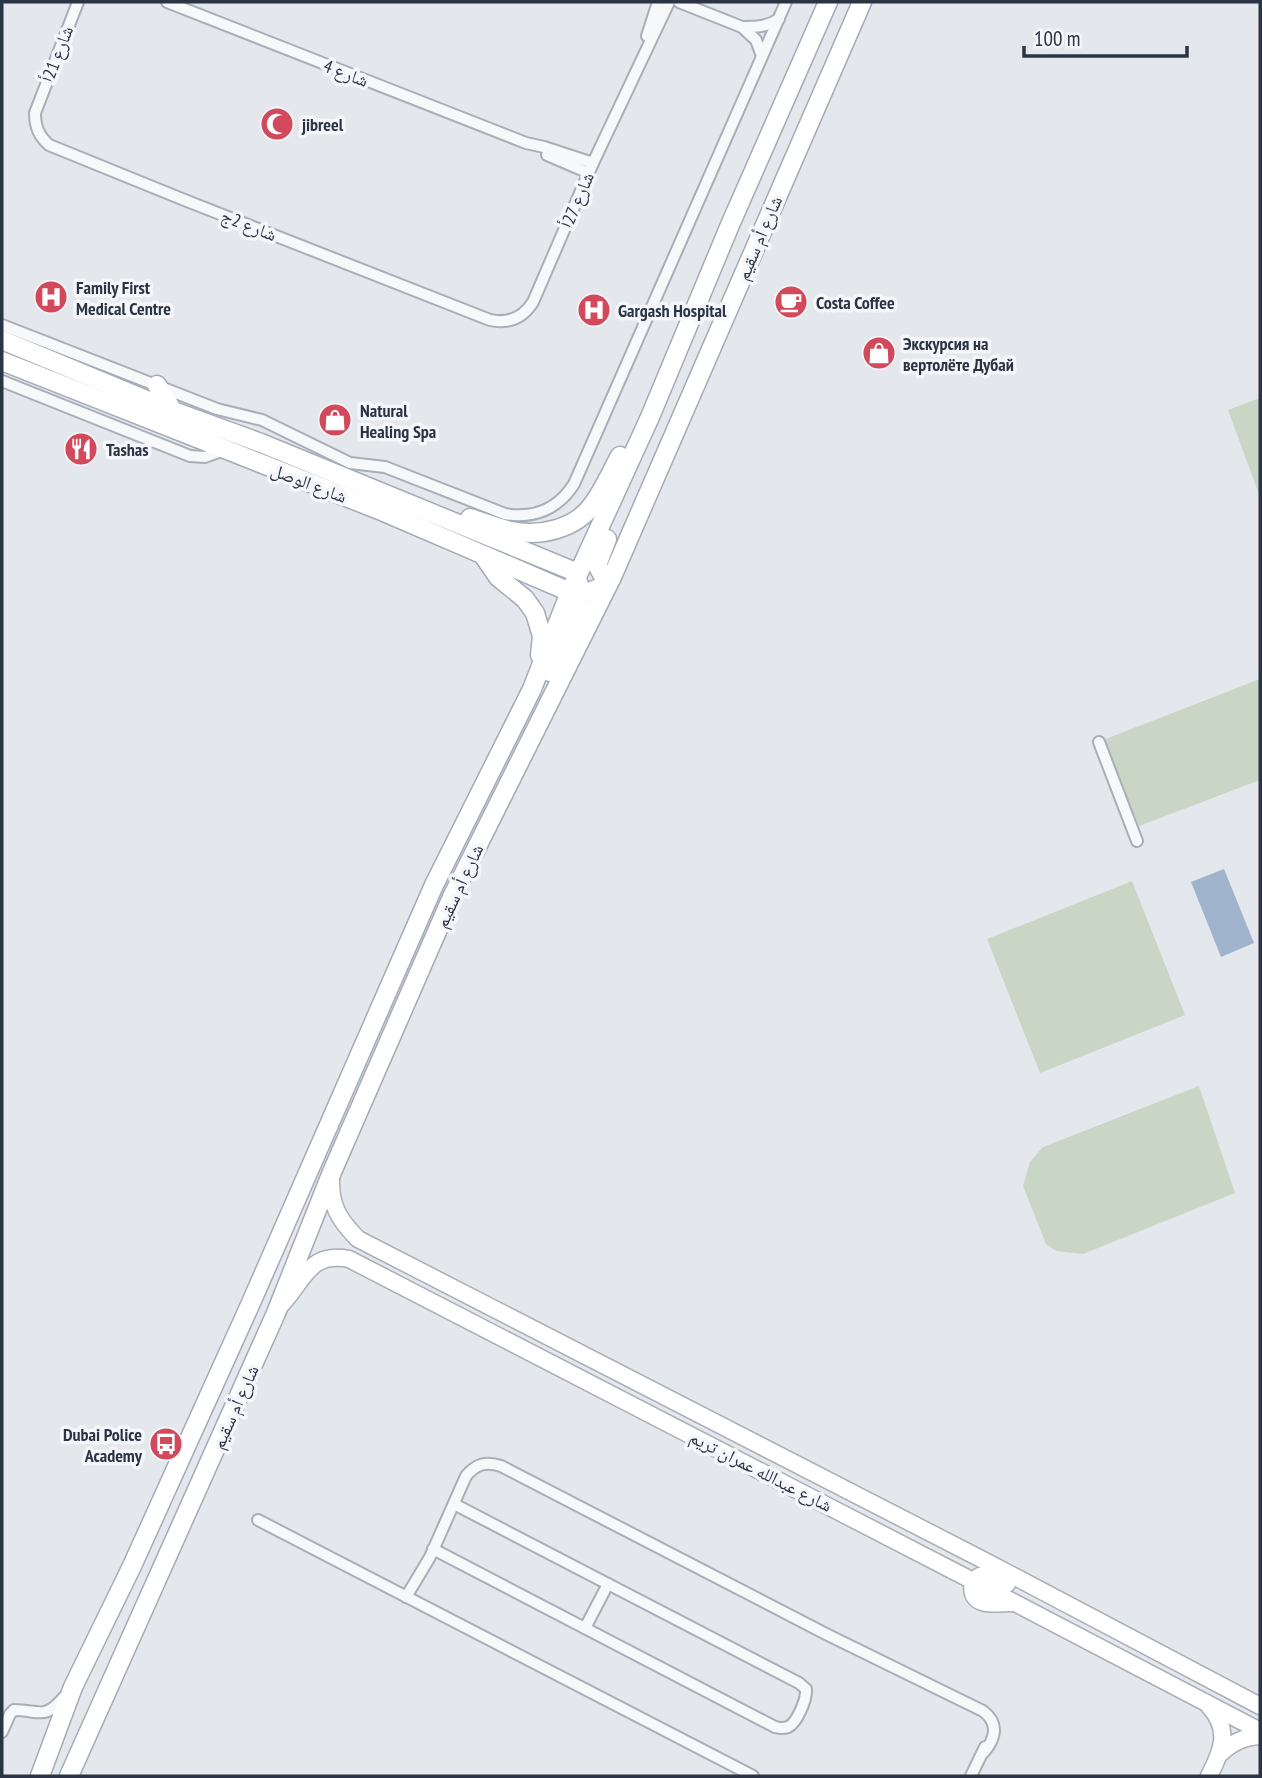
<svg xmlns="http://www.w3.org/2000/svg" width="1262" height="1778" viewBox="0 0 1262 1778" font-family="'PT Sans Narrow','Noto Naskh Arabic',sans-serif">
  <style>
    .green { fill: #c9d6c5 }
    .water { fill: #9fb4cc }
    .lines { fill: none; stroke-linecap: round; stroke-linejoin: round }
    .street-casing { stroke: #a9aeb7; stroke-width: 14 }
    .secondary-casing { stroke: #a9aeb7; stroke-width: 19 }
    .primary-casing { stroke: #a3abb8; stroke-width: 21 }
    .street { stroke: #f7f8fa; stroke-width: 10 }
    .secondary { stroke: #fff; stroke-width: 16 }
    .primary { stroke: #fff; stroke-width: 18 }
    .labels { text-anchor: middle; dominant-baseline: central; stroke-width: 7; stroke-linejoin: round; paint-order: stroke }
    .street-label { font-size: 18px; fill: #2b3445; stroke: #f4f6f9 }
    .poi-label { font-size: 18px; font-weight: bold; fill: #2b3445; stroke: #f4f6f9; text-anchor: start }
  </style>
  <rect width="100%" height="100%" fill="#e4e7ec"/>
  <g class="green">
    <polygon points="1260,398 1260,497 1228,410"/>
    <polygon points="1260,679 1260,780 1139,826 1103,740"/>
    <polygon points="1132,881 1185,1015 1040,1073 987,939"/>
    <polygon points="1199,1086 1235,1193 1083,1254 1056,1251 1046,1244 1023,1186 1030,1162 1043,1147"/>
  </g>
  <polygon class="water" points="1224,869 1254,943 1221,957 1191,882"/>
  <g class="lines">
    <defs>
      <g id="street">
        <path d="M 78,2 L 35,113 C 35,127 39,136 49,145 L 187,201 L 490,320 C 509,324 523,318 533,302 L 593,163 L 669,2"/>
        <polyline points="167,2 526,143 544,147 593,163"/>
        <polyline points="679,2 742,27 756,40 762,56"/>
        <path d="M 742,27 C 756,27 767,27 779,19"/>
        <polyline points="647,36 658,2"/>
        <polyline points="547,155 589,173"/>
        <path d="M 2,325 L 217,409 L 262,420 L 350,463 L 385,467 L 505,514 C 534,519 558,509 574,484 L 786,2"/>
        <polyline points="2,381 190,456 205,457 224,450"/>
        <polyline points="1099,742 1137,841"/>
        <polyline points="258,1520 753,1776"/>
        <path d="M 433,1549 L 775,1727 C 781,1728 782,1729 788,1727 C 797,1723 807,1699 806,1689 L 799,1683 L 454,1504"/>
        <path d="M 406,1597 L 430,1557 L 466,1476 C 476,1464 486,1461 501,1466 L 826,1634 L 983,1711 C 999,1723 996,1738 984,1752"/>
        <polyline points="585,1628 608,1584"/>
        <path d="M 2,1732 L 10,1714 L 14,1710 C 39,1710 44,1721 64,1697"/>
        <polyline points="971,1776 985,1747"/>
      </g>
      <g id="secondary">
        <path d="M 331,1178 C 330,1205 339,1220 358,1239 L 985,1561 L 1260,1706"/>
        <path d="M 281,1305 C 304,1281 309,1251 349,1259 L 973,1581 L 1260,1731"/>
        <path d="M 1007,1584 C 1001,1581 993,1575 986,1575 C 970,1574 967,1598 982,1602 C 990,1605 1002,1603 1011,1603"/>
        <path d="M 1209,1706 C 1231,1730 1222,1751 1209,1776"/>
        <path d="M 1221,1753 C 1233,1742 1244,1737 1260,1736"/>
      </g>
      <g id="primary">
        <polyline points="2,340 173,411 261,443 578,573"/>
        <path d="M 2,361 L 384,512 L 570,592 C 586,595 598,591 609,579"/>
        <polyline points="157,385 173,411"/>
        <path d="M 470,518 C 483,522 497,528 511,531 C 540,537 576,529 593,504 C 604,489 611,472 620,456"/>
        <polyline points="607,539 597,565 602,574 612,577"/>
        <polyline points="483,555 498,577 525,599 535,613 542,636 540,655"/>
        <polyline points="550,672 579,608 581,599 579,584"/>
        <polyline points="40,1776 73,1687 132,1566 250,1305 434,885 532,689 570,592 650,417 730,225 828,2"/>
        <polyline points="69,1776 276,1313 332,1172 452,897 612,577 862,2"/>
      </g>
    </defs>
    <use href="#street" class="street-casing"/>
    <use href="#secondary" class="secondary-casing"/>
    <use href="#primary" class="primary-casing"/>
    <use href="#street" class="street"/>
    <use href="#secondary" class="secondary"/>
    <use href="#primary" class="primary"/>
  </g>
  <defs>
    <symbol id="mosque-disc" viewBox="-11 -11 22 22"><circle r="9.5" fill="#d1495b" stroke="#f4f6f9"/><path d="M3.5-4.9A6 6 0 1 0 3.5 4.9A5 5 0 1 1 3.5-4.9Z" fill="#fff"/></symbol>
    <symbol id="hospital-disc" viewBox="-11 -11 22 22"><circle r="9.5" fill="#d1495b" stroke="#f4f6f9"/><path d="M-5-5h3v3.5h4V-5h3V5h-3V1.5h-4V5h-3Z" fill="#fff"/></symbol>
    <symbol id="cafe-disc" viewBox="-11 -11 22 22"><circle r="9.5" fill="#d1495b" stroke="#f4f6f9"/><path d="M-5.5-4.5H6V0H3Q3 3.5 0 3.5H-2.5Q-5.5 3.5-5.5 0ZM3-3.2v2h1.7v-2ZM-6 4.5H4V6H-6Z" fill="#fff"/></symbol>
    <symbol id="shop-disc" viewBox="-11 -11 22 22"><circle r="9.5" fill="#d1495b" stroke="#f4f6f9"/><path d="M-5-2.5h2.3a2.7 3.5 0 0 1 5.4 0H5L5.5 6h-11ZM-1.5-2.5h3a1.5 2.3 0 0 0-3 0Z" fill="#fff"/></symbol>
    <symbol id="restaurant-disc" viewBox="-11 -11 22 22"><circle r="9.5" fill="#d1495b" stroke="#f4f6f9"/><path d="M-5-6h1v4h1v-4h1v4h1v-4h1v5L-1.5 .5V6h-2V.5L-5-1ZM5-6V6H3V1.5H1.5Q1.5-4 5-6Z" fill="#fff"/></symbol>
    <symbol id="bus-disc" viewBox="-11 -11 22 22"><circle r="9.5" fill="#d1495b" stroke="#f4f6f9"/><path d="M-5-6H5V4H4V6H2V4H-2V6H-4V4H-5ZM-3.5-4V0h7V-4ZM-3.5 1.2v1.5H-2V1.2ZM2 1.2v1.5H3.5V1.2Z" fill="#fff"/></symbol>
  </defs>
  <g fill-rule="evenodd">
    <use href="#mosque-disc" x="258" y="105" width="38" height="38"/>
    <use href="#hospital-disc" x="32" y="278" width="38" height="38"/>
    <use href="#cafe-disc" x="772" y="283" width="38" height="38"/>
    <use href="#hospital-disc" x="575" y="291" width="38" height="38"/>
    <use href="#shop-disc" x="860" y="334" width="38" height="38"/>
    <use href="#shop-disc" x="316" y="401" width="38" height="38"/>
    <use href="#restaurant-disc" x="62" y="430" width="38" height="38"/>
    <use href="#bus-disc" x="147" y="1425" width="38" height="38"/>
  </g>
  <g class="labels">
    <g class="street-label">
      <text transform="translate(57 54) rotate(-69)">شارع 21أ</text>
      <text transform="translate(346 73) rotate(21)">شارع 4</text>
      <text transform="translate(577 200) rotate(-67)">شارع 27أ</text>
      <text transform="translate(249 225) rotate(21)">شارع 2ج</text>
      <text transform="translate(759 238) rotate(-67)">شارع أم سقيم</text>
      <text transform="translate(309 483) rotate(21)">شارع الوصل</text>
      <text transform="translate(459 886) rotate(-65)">شارع أم سقيم</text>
      <text transform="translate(235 1407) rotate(-66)">شارع أم سقيم</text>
      <text transform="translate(761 1471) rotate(27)">شارع عبدالله عمران تريم</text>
    </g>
    <g class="poi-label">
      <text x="302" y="124">jibreel</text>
      <text x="76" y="287">Family First<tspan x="76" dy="21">Medical Centre</tspan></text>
      <text x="816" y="302">Costa Coffee</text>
      <text x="618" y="310">Gargash Hospital</text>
      <text x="903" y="343">Экскурсия на<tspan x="903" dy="21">вертолёте Дубай</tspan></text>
      <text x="360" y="410">Natural<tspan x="360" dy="21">Healing Spa</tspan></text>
      <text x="106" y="449">Tashas</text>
      <text x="142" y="1434" text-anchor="end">Dubai Police<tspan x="142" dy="21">Academy</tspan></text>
    </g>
  </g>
  <rect width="1262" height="1778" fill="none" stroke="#2b3445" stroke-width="7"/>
  <path d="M1024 46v10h163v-10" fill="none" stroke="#2b3445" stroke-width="3.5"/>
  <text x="1034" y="46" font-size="21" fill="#2b3445" stroke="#f4f6f9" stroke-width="5" paint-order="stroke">100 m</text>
</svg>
